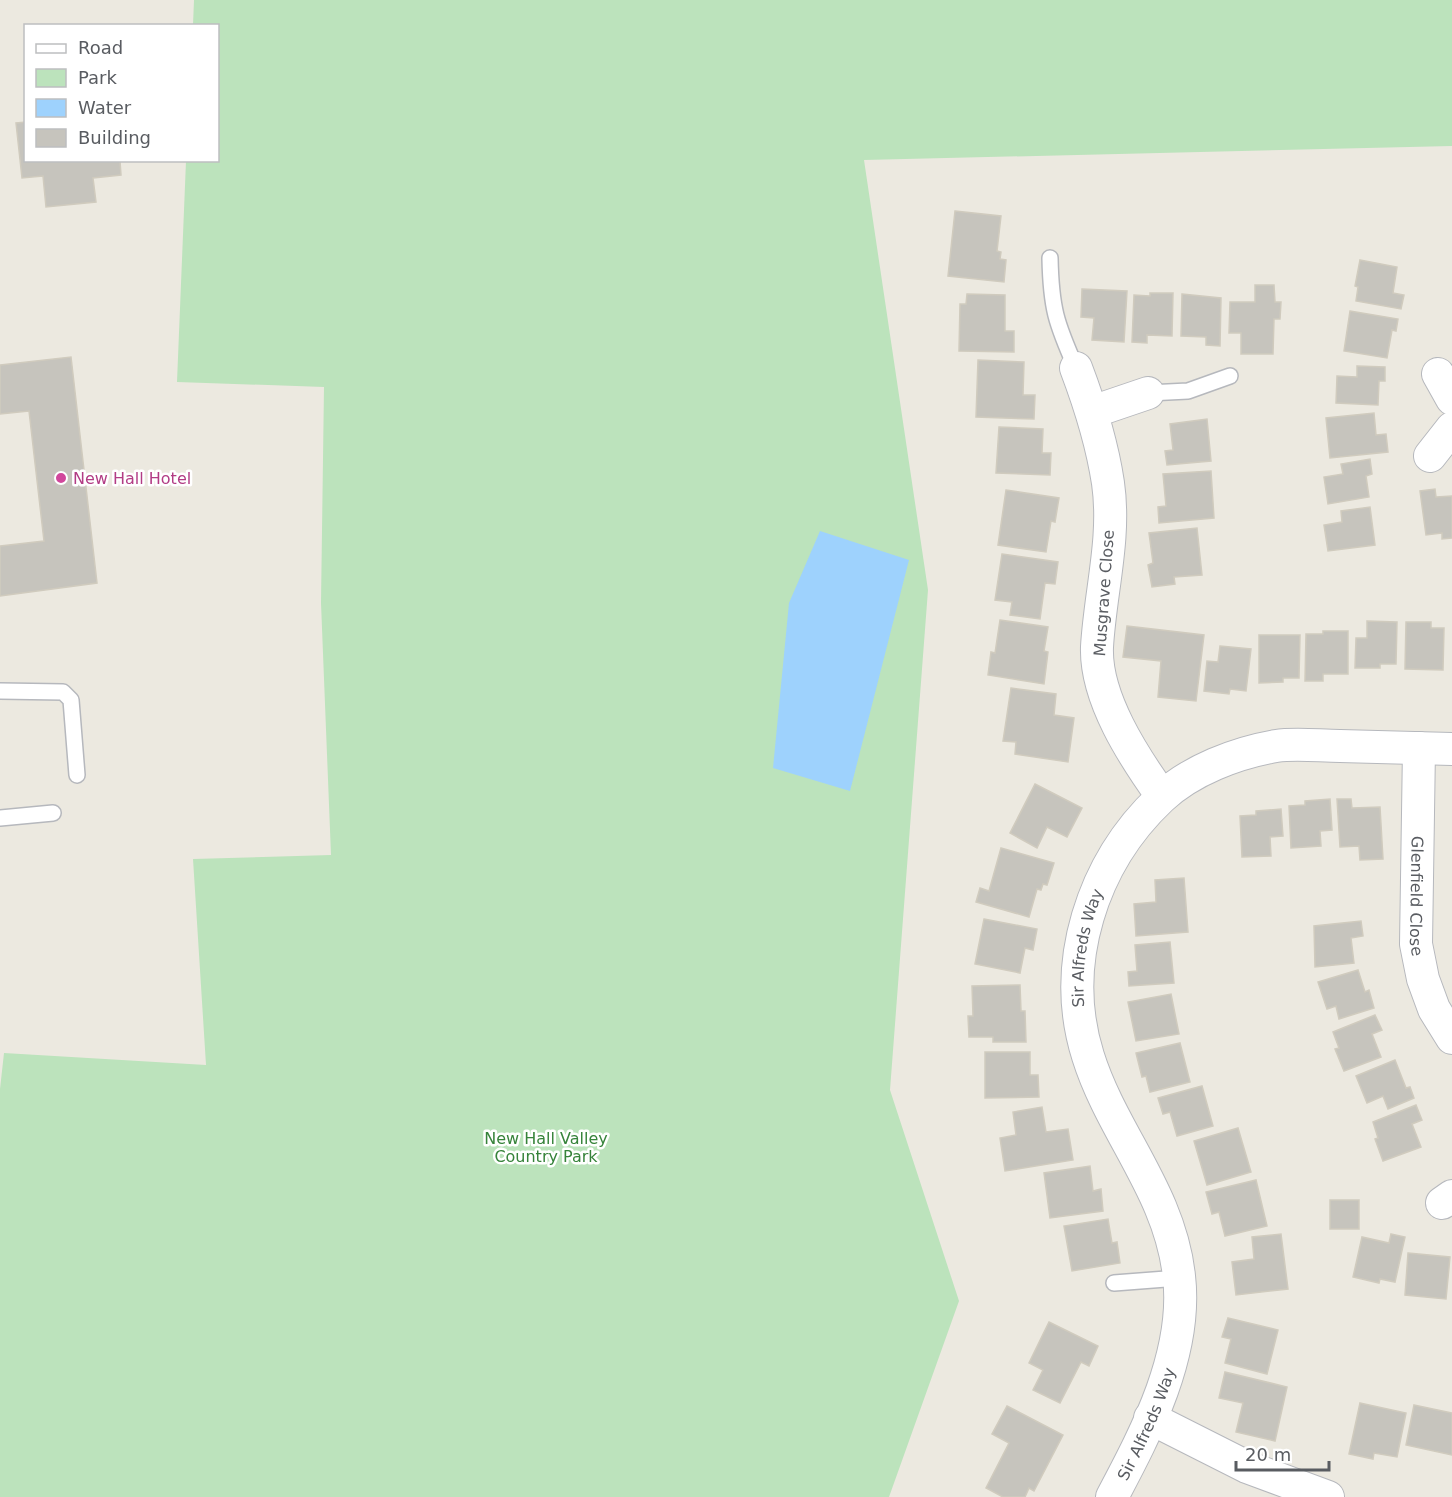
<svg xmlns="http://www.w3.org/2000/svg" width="1452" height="1497" viewBox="0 0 1452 1497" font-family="'DejaVu Sans',sans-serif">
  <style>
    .green { fill: #bce3bc }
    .water { fill: #9ed2fd }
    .building { fill: #c6c4bd; stroke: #d0cbbe; stroke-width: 1.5 }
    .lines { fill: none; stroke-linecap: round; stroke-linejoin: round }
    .lane-casing { stroke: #b6b8bd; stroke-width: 18 }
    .street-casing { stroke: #b6b8bd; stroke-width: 34 }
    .lane { stroke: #fff; stroke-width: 15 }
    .street { stroke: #fff; stroke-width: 32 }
    .hotel-dot { fill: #d1479c; stroke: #fff; stroke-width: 2 }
    .labels { text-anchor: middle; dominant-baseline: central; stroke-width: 5; stroke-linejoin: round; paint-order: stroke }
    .hotel-label { font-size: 16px; fill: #b23c85; stroke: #fff; text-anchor: start }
    .street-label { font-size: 16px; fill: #595c61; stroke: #fff }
    .park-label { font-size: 16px; fill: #36833a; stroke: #fff }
  </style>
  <rect width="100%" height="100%" fill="#ece9e0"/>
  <polygon class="green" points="194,0 1452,0 1452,146 864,160 928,590 890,1090 959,1301 889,1497 0,1497 0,1089 4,1053 206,1065 193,859 331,855 321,603 324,387 177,382 186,161 218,160 218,26 193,25"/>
  <polygon class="water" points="820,531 909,560 850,791 773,768 789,603"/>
  <g class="building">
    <polygon points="26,122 26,160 125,160 120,161 121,175 93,178 96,202 46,207 43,176 22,178 16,123"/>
    <polygon points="955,211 1001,216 997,251 1001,252 1000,259 1006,260 1004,282 948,276"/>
    <polygon points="1360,260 1397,267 1393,293 1404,295 1401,309 1356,301 1358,287 1355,286"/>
    <polygon points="1255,285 1274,285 1275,302 1281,302 1280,319 1274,319 1273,354 1241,354 1241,333 1229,333 1230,302 1255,302"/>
    <polygon points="1082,289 1127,291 1124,342 1092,340 1094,318 1081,317"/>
    <polygon points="1150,293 1173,293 1172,336 1147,335 1147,343 1132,342 1134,295 1150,296"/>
    <polygon points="967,294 1005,295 1005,331 1014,331 1014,352 959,351 960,304 966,304"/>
    <polygon points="1182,294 1221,298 1220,346 1206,345 1206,337 1181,336"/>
    <polygon points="1350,311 1398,319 1396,331 1392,330 1387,358 1344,351"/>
    <polygon points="71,357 97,583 0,596 0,546 44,541 29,411 0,414 0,365"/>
    <polygon points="978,360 1024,362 1023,395 1035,395 1034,419 976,417"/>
    <polygon points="1357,366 1385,367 1385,381 1379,381 1378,405 1336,403 1337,376 1357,377"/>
    <polygon points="1374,413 1376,435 1386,434 1388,452 1330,458 1326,418"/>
    <polygon points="1207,419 1211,461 1167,465 1165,451 1173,450 1170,424"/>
    <polygon points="999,427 1043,429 1042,453 1051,453 1050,475 996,473"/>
    <polygon points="1370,459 1372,474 1366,476 1369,497 1328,504 1324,477 1343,474 1341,464"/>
    <polygon points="1211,471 1214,518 1159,523 1158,507 1166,506 1163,474"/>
    <polygon points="1435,489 1436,497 1452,496 1452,538 1442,539 1442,533 1426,535 1420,491"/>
    <polygon points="1006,490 1059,498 1055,522 1051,521 1046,552 998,545"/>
    <polygon points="1370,507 1375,545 1328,551 1324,525 1342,522 1341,511"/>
    <polygon points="1197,528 1202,575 1174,577 1175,584 1152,587 1148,565 1153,563 1149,533"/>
    <polygon points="1002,554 1058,562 1055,584 1045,583 1040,619 1010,615 1012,602 995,600"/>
    <polygon points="1000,620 1048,627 1044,651 1048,652 1044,684 988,675 991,652 995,653"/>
    <polygon points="1367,621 1397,622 1396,664 1380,664 1380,668 1355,668 1356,638 1367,638"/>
    <polygon points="1406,622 1431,622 1431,628 1444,628 1443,670 1405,669"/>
    <polygon points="1127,626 1204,635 1196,701 1158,697 1161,661 1123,657"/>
    <polygon points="1323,631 1348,631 1348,674 1323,674 1323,681 1305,681 1306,634 1323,634"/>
    <polygon points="1259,635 1300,635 1299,678 1283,678 1283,682 1259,683"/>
    <polygon points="1220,646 1251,649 1246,691 1230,689 1229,694 1204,691 1207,661 1218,662"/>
    <polygon points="1011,688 1056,694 1054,715 1074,718 1068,762 1015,754 1016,742 1003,741"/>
    <polygon points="1035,784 1082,808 1067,837 1047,827 1037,848 1010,833"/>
    <polygon points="1330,799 1332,830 1320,831 1321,846 1291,848 1289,806 1305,805 1305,801"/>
    <polygon points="1337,799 1351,799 1352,808 1380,807 1383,859 1360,860 1359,846 1340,847"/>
    <polygon points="1281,809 1283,836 1270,837 1271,856 1242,857 1240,816 1256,815 1256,811"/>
    <polygon points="1001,848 1054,863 1047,885 1043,884 1041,890 1037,889 1029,917 976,902 980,888 989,891"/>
    <polygon points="1184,878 1188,932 1136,936 1134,904 1156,902 1155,880"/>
    <polygon points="984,919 1037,929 1033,950 1025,948 1020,973 975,964"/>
    <polygon points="1361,921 1363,936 1351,938 1354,963 1315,967 1314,926"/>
    <polygon points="1170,942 1174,983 1129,986 1128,972 1137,971 1135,945"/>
    <polygon points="1358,970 1365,992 1369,990 1374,1008 1339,1019 1336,1006 1327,1009 1318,982"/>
    <polygon points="1020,985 1021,1011 1025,1011 1026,1042 993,1042 993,1037 969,1037 968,1016 973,1016 972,986"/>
    <polygon points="1171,994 1179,1034 1136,1041 1128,1002"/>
    <polygon points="1375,1015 1382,1030 1372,1034 1381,1057 1344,1071 1335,1049 1339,1048 1333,1032"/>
    <polygon points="1180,1043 1190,1082 1150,1092 1146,1076 1142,1077 1136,1053"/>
    <polygon points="985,1052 1030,1052 1030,1075 1038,1075 1039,1097 985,1098"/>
    <polygon points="1395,1060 1406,1088 1410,1087 1414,1098 1388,1109 1383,1096 1367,1103 1356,1076"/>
    <polygon points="1202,1086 1213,1126 1177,1136 1170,1112 1163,1114 1158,1098"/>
    <polygon points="1416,1105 1422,1120 1412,1124 1421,1147 1383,1161 1375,1139 1378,1138 1373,1122"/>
    <polygon points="1042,1107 1046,1132 1068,1129 1073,1160 1005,1171 1000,1138 1016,1135 1013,1112"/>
    <polygon points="1238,1128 1251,1172 1207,1185 1194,1141"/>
    <polygon points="1090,1166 1093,1191 1101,1189 1103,1211 1050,1218 1044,1173"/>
    <polygon points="1256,1180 1267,1226 1225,1236 1219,1212 1212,1214 1206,1192"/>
    <rect x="1330" y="1200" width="29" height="29"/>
    <polygon points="1108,1219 1112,1243 1117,1242 1120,1263 1072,1271 1064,1226"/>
    <polygon points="1281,1234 1288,1289 1236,1295 1232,1262 1254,1259 1252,1237"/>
    <polygon points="1391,1234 1405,1237 1395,1282 1380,1279 1379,1283 1353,1277 1362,1237 1389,1243"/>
    <polygon points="1408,1253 1450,1257 1446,1299 1405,1295"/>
    <polygon points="1228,1318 1278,1330 1267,1374 1225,1363 1231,1339 1222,1337"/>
    <polygon points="1049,1322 1098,1346 1089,1366 1081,1362 1060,1403 1033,1390 1043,1370 1029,1363"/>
    <polygon points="1225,1372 1287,1387 1275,1441 1236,1432 1243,1403 1219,1398"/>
    <polygon points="1360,1403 1406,1413 1397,1457 1374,1453 1373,1459 1349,1454"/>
    <polygon points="1414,1405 1452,1413 1452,1455 1406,1445"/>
    <polygon points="1007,1406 1063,1435 1034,1491 1029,1488 1025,1497 1003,1497 986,1488 1009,1443 992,1434"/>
  </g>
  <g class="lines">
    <defs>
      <g id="lane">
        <path d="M 1050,258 C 1051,308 1056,323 1076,368"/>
        <polyline points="1148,393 1188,391 1230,376"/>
        <polyline points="0,691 63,692 71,700 77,775"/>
        <polyline points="0,818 53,813"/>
        <polyline points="1114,1283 1179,1278"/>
      </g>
      <g id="street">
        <path d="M 1076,368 C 1090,405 1102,443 1108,483 C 1116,538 1100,593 1097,647 C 1095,698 1134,757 1162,796"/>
        <polyline points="1438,374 1452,399"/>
        <polyline points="1092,412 1148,393"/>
        <polyline points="1430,456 1452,428"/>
        <path id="s1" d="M 1419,748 L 1416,944 L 1423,979 L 1434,1009 L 1452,1038"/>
        <polyline points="1442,1203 1452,1196"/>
        <polyline points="1150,1418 1247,1467 1328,1497"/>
        <path id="s2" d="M 1112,1497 C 1147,1431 1188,1353 1179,1276 C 1170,1192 1112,1133 1088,1056 C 1059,964 1092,863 1161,798 C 1191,770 1236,753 1276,746 C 1296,743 1320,746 1340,746 C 1377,747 1415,748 1452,749"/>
      </g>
    </defs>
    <use href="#lane" class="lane-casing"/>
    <use href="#street" class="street-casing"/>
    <use href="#lane" class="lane"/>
    <use href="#street" class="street"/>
  </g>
  <circle class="hotel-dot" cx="61" cy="478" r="6"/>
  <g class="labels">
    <g class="hotel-label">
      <text x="73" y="478">New Hall Hotel</text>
    </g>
    <g class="street-label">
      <text transform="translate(1104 593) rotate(-86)">Musgrave Close</text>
      <text stroke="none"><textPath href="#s1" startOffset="148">Glenfield Close</textPath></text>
      <text stroke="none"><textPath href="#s2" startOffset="584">Sir Alfreds Way</textPath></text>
      <text stroke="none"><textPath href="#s2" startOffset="81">Sir Alfreds Way</textPath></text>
    </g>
    <g class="park-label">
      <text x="546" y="1138">New Hall Valley<tspan x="546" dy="18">Country Park</tspan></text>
    </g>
  </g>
  <rect x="24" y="24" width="195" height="138" fill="#ffffff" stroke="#bdbec0" stroke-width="1.5"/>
  <rect x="36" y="44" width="30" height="9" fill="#ffffff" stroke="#bdbec0" stroke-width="1.5"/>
  <text x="78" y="54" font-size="18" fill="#595c61">Road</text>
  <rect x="36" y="69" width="30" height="18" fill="#bce3bc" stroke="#bdbec0" stroke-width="1.5"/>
  <text x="78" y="84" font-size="18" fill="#595c61">Park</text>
  <rect x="36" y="99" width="30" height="18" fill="#9ed2fd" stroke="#bdbec0" stroke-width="1.5"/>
  <text x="78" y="114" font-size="18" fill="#595c61">Water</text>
  <rect x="36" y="129" width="30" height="18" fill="#c6c4bd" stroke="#bdbec0" stroke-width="1.5"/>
  <text x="78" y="144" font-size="18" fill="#595c61">Building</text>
  <path d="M1236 1461v9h93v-9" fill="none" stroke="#595c61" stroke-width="3"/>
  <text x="1245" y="1461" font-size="18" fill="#595c61" stroke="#ffffff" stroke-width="4.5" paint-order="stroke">20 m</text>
</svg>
